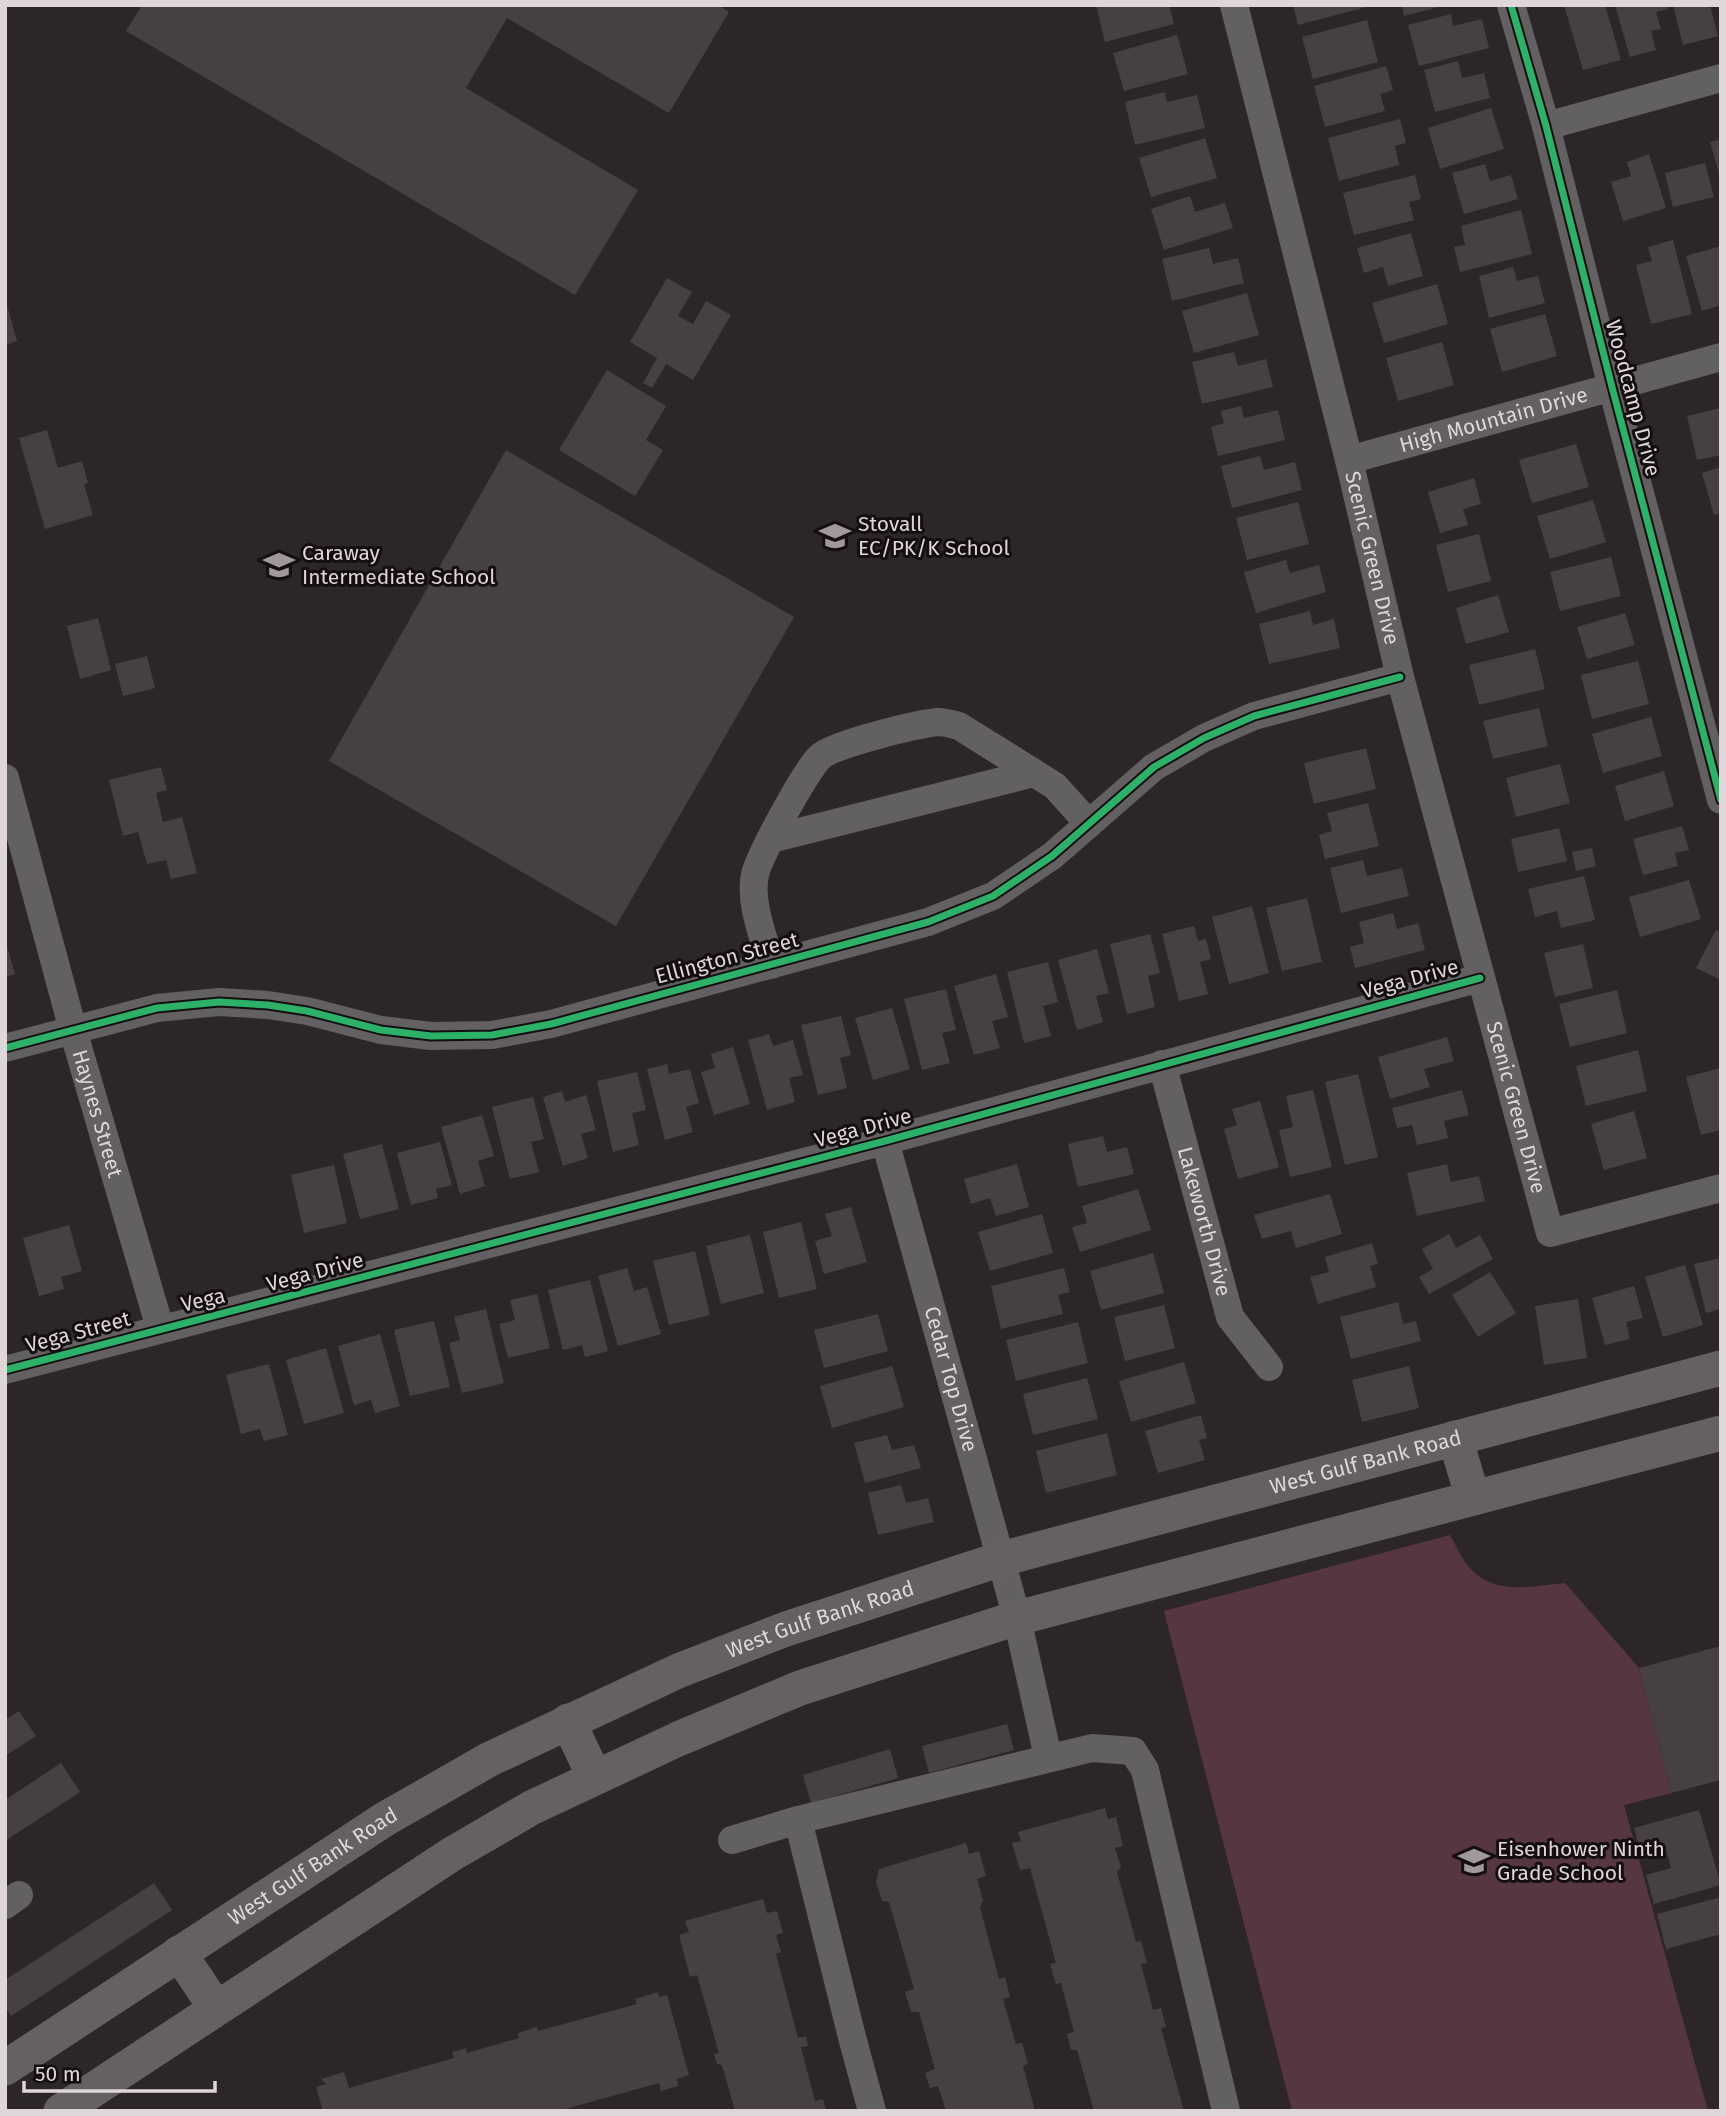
<svg xmlns="http://www.w3.org/2000/svg" width="1726" height="2116" viewBox="0 0 1726 2116" font-family="'Fira Sans',sans-serif">
  <style>
    .green { fill: #573644 }
    .building { fill: #464042 }
    .lines { fill: none; stroke-linecap: round; stroke-linejoin: round }
    .minor { stroke: #636061; stroke-width: 28 }
    .major { stroke: #656162; stroke-width: 35 }
    .cycleway-casing { stroke: #140e11; stroke-width: 11 }
    .cycleway { stroke: #2db169; stroke-width: 7 }
    .labels { text-anchor: middle; dominant-baseline: central; stroke-width: 6; stroke-linejoin: round; paint-order: stroke }
    .street-label { font-size: 21px; fill: #dfd6da; stroke: #140e11 }
    .poi-label { font-size: 21px; fill: #dfd6da; stroke: #140e11; text-anchor: start }
  </style>
  <rect width="100%" height="100%" fill="#2d2629"/>
  <path class="green" d="M 1450,1535 C 1456,1545 1461,1559 1470,1568 C 1494,1596 1532,1586 1565,1583 L 1639,1668 L 1671,1793 L 1624,1805 L 1708,2111 L 1292,2111 L 1164,1611 Z"/>
  <g class="building">
    <polygon points="142,5 718,5 729,12 669,113 507,18 466,88 638,190 575,295 126,31"/>
    <polygon points="1096,5 1169,5 1174,24 1105,42"/>
    <polygon points="1293,5 1370,5 1370,6 1298,25"/>
    <polygon points="1402,5 1442,5 1442,6 1404,16"/>
    <polygon points="1564,5 1605,5 1621,60 1583,70"/>
    <polygon points="1615,5 1667,5 1668,9 1656,12 1661,29 1651,31 1656,50 1630,57"/>
    <polygon points="1673,5 1710,5 1718,36 1683,45"/>
    <polygon points="1451,14 1453,26 1482,19 1489,48 1419,66 1408,25"/>
    <polygon points="1367,20 1378,62 1313,79 1302,37"/>
    <polygon points="1177,35 1188,74 1124,91 1113,53"/>
    <polygon points="1458,61 1462,78 1484,73 1490,98 1435,112 1424,70"/>
    <polygon points="1386,66 1393,90 1380,94 1385,111 1325,127 1314,86"/>
    <polygon points="1165,92 1167,102 1197,95 1205,128 1135,145 1125,102"/>
    <polygon points="1491,108 1504,149 1440,169 1428,128"/>
    <polygon points="1400,119 1406,143 1395,146 1399,165 1339,181 1328,138"/>
    <polygon points="1205,138 1217,178 1151,197 1139,158"/>
    <polygon points="1721,139 1721,177 1720,177 1710,142"/>
    <polygon points="1649,154 1666,208 1623,221 1611,182 1631,176 1627,162"/>
    <polygon points="1705,163 1714,197 1673,207 1665,173"/>
    <polygon points="1485,164 1490,181 1511,175 1518,199 1464,214 1452,173"/>
    <polygon points="1415,175 1421,199 1409,202 1414,220 1354,235 1343,193"/>
    <polygon points="1190,196 1195,212 1225,203 1233,228 1164,250 1151,209"/>
    <polygon points="1521,210 1532,254 1460,272 1454,247 1465,245 1461,226"/>
    <polygon points="1411,233 1423,276 1388,286 1383,267 1364,273 1357,248"/>
    <polygon points="1673,240 1692,314 1651,324 1636,265 1652,261 1648,247"/>
    <polygon points="1721,246 1721,305 1702,311 1686,256"/>
    <polygon points="1209,248 1213,264 1238,258 1244,283 1172,301 1162,259"/>
    <polygon points="1513,267 1517,281 1538,276 1545,303 1489,318 1479,276"/>
    <polygon points="667,278 692,292 678,316 693,324 706,301 731,315 693,380 666,364 652,388 643,383 657,358 630,342"/>
    <polygon points="1437,284 1448,324 1384,343 1372,303"/>
    <polygon points="1247,293 1259,335 1194,353 1182,311"/>
    <polygon points="5,298 17,341 5,345"/>
    <polygon points="1545,314 1557,356 1502,372 1490,329"/>
    <polygon points="1442,342 1454,385 1398,401 1386,358"/>
    <polygon points="1234,352 1238,366 1266,359 1273,387 1202,404 1192,362"/>
    <polygon points="607,370 666,406 646,440 663,450 635,496 559,450"/>
    <polygon points="1241,406 1244,418 1278,410 1285,440 1218,456 1211,427 1224,423 1221,411"/>
    <polygon points="1721,408 1721,455 1697,460 1687,416"/>
    <polygon points="47,430 58,468 82,461 88,483 84,484 93,515 45,529 19,438"/>
    <polygon points="1576,444 1589,487 1532,503 1519,460"/>
    <polygon points="506,450 794,617 616,926 329,761"/>
    <polygon points="1260,456 1264,470 1295,462 1302,490 1232,508 1221,466"/>
    <polygon points="1721,467 1721,513 1714,515 1702,473"/>
    <polygon points="1474,478 1481,504 1463,509 1468,525 1440,533 1428,492"/>
    <polygon points="1593,500 1606,542 1550,559 1537,516"/>
    <polygon points="1298,502 1309,544 1247,560 1236,518"/>
    <polygon points="1479,534 1491,581 1448,592 1436,545"/>
    <polygon points="1611,557 1621,596 1560,611 1550,572"/>
    <polygon points="1286,560 1290,573 1319,565 1326,592 1256,613 1244,572"/>
    <polygon points="1498,595 1509,632 1466,644 1456,608"/>
    <polygon points="1310,611 1313,625 1334,619 1340,648 1269,664 1259,624"/>
    <polygon points="1625,613 1635,645 1587,659 1577,627"/>
    <polygon points="98,618 111,670 80,679 67,626"/>
    <polygon points="1535,649 1545,689 1479,705 1469,665"/>
    <polygon points="147,656 155,688 123,696 115,664"/>
    <polygon points="1638,661 1649,704 1592,719 1581,675"/>
    <polygon points="1539,708 1548,746 1493,759 1483,721"/>
    <polygon points="1651,717 1662,756 1603,773 1592,734"/>
    <polygon points="1366,748 1376,789 1314,804 1304,763"/>
    <polygon points="1560,764 1570,803 1516,817 1506,778"/>
    <polygon points="161,767 167,790 156,793 163,822 182,817 197,873 171,879 166,860 147,864 138,832 123,836 109,780"/>
    <polygon points="1664,771 1674,806 1625,821 1615,786"/>
    <polygon points="1368,803 1379,846 1325,859 1319,835 1332,831 1327,813"/>
    <polygon points="1682,826 1689,850 1675,853 1678,866 1643,875 1633,839"/>
    <polygon points="1559,828 1567,861 1518,872 1511,839"/>
    <polygon points="1592,848 1596,866 1576,871 1572,852"/>
    <polygon points="1363,860 1367,876 1402,868 1409,896 1341,913 1330,868"/>
    <polygon points="1584,876 1595,920 1561,928 1557,911 1535,917 1528,889"/>
    <polygon points="1689,880 1701,919 1640,937 1629,897"/>
    <polygon points="1307,898 1322,962 1282,971 1266,908"/>
    <polygon points="1252,906 1269,973 1229,984 1212,917"/>
    <polygon points="1393,913 1397,929 1418,923 1425,950 1355,968 1350,947 1364,943 1359,922"/>
    <polygon points="1194,926 1198,941 1206,939 1211,959 1200,962 1208,994 1179,1001 1162,934"/>
    <polygon points="1716,930 1721,932 1721,980 1696,968"/>
    <polygon points="1150,934 1160,973 1148,976 1155,1007 1127,1014 1110,944"/>
    <polygon points="5,939 15,974 5,977"/>
    <polygon points="1583,944 1593,988 1555,997 1544,953"/>
    <polygon points="1097,949 1109,993 1096,996 1103,1022 1077,1030 1058,960"/>
    <polygon points="1048,962 1058,1002 1043,1006 1051,1036 1024,1043 1007,972"/>
    <polygon points="996,974 1008,1017 992,1021 1000,1048 974,1055 954,986"/>
    <polygon points="946,989 956,1030 942,1033 950,1063 922,1070 904,999"/>
    <polygon points="1617,990 1627,1033 1570,1047 1559,1004"/>
    <polygon points="892,1008 910,1069 873,1080 855,1018"/>
    <polygon points="841,1016 851,1055 840,1058 847,1088 818,1095 801,1025"/>
    <polygon points="769,1034 773,1046 793,1040 803,1075 789,1078 795,1102 767,1110 748,1040"/>
    <polygon points="1447,1037 1454,1061 1424,1069 1430,1087 1390,1099 1378,1057"/>
    <polygon points="733,1047 750,1104 714,1115 701,1072 715,1068 711,1054"/>
    <polygon points="1638,1050 1647,1091 1586,1106 1576,1066"/>
    <polygon points="667,1064 669,1074 690,1069 699,1103 686,1107 693,1132 665,1140 647,1069"/>
    <polygon points="1721,1068 1721,1130 1701,1135 1686,1077"/>
    <polygon points="637,1072 646,1110 632,1113 639,1145 613,1152 597,1081"/>
    <polygon points="1358,1074 1378,1157 1345,1165 1325,1082"/>
    <polygon points="1313,1090 1332,1167 1290,1177 1279,1130 1293,1127 1286,1096"/>
    <polygon points="1462,1090 1469,1115 1444,1121 1448,1138 1417,1145 1412,1125 1397,1128 1392,1108"/>
    <polygon points="562,1091 565,1102 586,1095 596,1130 581,1134 588,1158 563,1166 543,1097"/>
    <polygon points="533,1097 544,1139 531,1142 539,1172 510,1179 492,1107"/>
    <polygon points="1260,1101 1279,1167 1238,1179 1224,1129 1237,1125 1232,1109"/>
    <polygon points="1634,1111 1647,1158 1604,1170 1591,1124"/>
    <polygon points="482,1115 494,1156 478,1161 485,1186 460,1194 441,1127"/>
    <polygon points="1103,1136 1107,1152 1127,1147 1134,1174 1078,1187 1068,1144"/>
    <polygon points="440,1142 452,1185 436,1189 438,1198 411,1205 397,1153"/>
    <polygon points="382,1144 399,1209 360,1219 343,1154"/>
    <polygon points="1017,1164 1029,1207 996,1216 990,1198 971,1204 964,1179"/>
    <polygon points="1447,1164 1451,1182 1479,1176 1485,1201 1417,1216 1407,1173"/>
    <polygon points="334,1165 347,1223 304,1233 291,1175"/>
    <polygon points="1138,1189 1151,1230 1080,1252 1072,1227 1087,1223 1082,1206"/>
    <polygon points="1330,1194 1342,1234 1296,1248 1291,1231 1262,1239 1254,1215"/>
    <polygon points="851,1207 867,1262 824,1274 815,1241 832,1236 825,1214"/>
    <polygon points="1042,1214 1053,1253 990,1271 978,1232"/>
    <polygon points="801,1222 817,1289 779,1298 763,1232"/>
    <polygon points="69,1225 82,1271 61,1277 64,1289 39,1296 23,1238"/>
    <polygon points="1449,1234 1456,1248 1480,1235 1493,1259 1429,1294 1419,1277 1433,1269 1422,1249"/>
    <polygon points="750,1235 764,1293 721,1304 706,1246"/>
    <polygon points="1372,1243 1378,1264 1370,1266 1376,1287 1318,1304 1310,1277 1329,1272 1325,1257"/>
    <polygon points="695,1251 710,1315 669,1325 653,1261"/>
    <polygon points="1153,1253 1164,1293 1101,1310 1090,1271"/>
    <polygon points="1721,1258 1721,1309 1706,1313 1694,1264"/>
    <polygon points="1685,1265 1703,1325 1663,1337 1645,1277"/>
    <polygon points="627,1268 634,1291 647,1287 661,1334 618,1346 598,1276"/>
    <polygon points="1064,1268 1070,1292 1058,1295 1063,1314 1001,1329 991,1286"/>
    <polygon points="1490,1272 1516,1313 1478,1337 1452,1295"/>
    <polygon points="590,1280 608,1351 585,1357 582,1345 563,1350 548,1290"/>
    <polygon points="1634,1286 1643,1318 1626,1322 1630,1339 1605,1345 1592,1298"/>
    <polygon points="537,1294 550,1348 508,1358 499,1324 515,1320 510,1300"/>
    <polygon points="1578,1299 1587,1358 1544,1365 1535,1306"/>
    <polygon points="1398,1302 1403,1324 1416,1321 1421,1341 1351,1359 1340,1317"/>
    <polygon points="1164,1305 1175,1348 1125,1361 1114,1317"/>
    <polygon points="486,1309 504,1383 462,1393 449,1343 460,1340 454,1317"/>
    <polygon points="878,1314 888,1351 824,1368 814,1330"/>
    <polygon points="434,1321 450,1387 410,1396 394,1330"/>
    <polygon points="1078,1322 1088,1363 1016,1381 1006,1340"/>
    <polygon points="380,1334 400,1406 375,1413 371,1400 354,1405 338,1346"/>
    <polygon points="326,1348 344,1413 304,1424 286,1360"/>
    <polygon points="1184,1362 1196,1403 1131,1422 1119,1381"/>
    <polygon points="269,1364 288,1435 264,1441 260,1429 241,1434 226,1375"/>
    <polygon points="892,1366 904,1407 832,1428 820,1386"/>
    <polygon points="1409,1366 1419,1408 1362,1422 1352,1380"/>
    <polygon points="1087,1378 1098,1419 1033,1435 1023,1394"/>
    <polygon points="1201,1415 1207,1438 1199,1440 1205,1460 1158,1473 1145,1431"/>
    <polygon points="1107,1433 1117,1475 1046,1493 1036,1451"/>
    <polygon points="887,1435 892,1450 914,1445 921,1468 865,1483 854,1443"/>
    <polygon points="901,1485 906,1503 928,1498 934,1522 878,1535 868,1493"/>
    <polygon points="1721,1646 1721,1780 1671,1793 1639,1668"/>
    <polygon points="19,1711 36,1736 5,1756 5,1720"/>
    <polygon points="1007,1724 1014,1750 929,1773 922,1746"/>
    <polygon points="890,1749 898,1778 811,1803 803,1775"/>
    <polygon points="61,1763 80,1792 5,1841 5,1800"/>
    <polygon points="1105,1808 1108,1819 1116,1817 1123,1846 1115,1848 1121,1867 1117,1872 1136,1942 1141,1941 1147,1963 1141,1964 1153,2010 1161,2008 1166,2027 1161,2028 1184,2111 1094,2111 1077,2050 1071,2050 1067,2034 1074,2032 1061,1983 1056,1984 1050,1964 1056,1963 1030,1868 1020,1870 1012,1843 1021,1841 1018,1832"/>
    <polygon points="1699,1810 1721,1885 1654,1904 1646,1875 1671,1868 1666,1850 1642,1857 1634,1828"/>
    <polygon points="966,1843 969,1854 979,1851 986,1876 977,1879 983,1900 980,1907 999,1979 1005,1977 1010,1997 1003,1999 1016,2044 1022,2043 1028,2064 1023,2066 1035,2111 946,2111 938,2086 930,2088 925,2073 935,2069 919,2012 911,2012 905,1992 914,1989 889,1902 882,1901 876,1882 879,1869"/>
    <polygon points="154,1883 172,1910 11,2016 5,2007 5,1980"/>
    <polygon points="1721,1897 1721,1934 1666,1949 1657,1914"/>
    <polygon points="763,1899 767,1913 777,1911 783,1933 776,1935 781,1952 776,1954 798,2038 806,2036 808,2046 801,2047 815,2101 823,2099 826,2111 735,2111 722,2065 717,2064 714,2054 719,2053 697,1975 690,1977 679,1935 689,1932 685,1921"/>
    <polygon points="658,1992 659,1997 667,1995 689,2075 677,2079 678,2086 661,2091 659,2083 558,2111 323,2111 316,2087 326,2084 321,2079 344,2072 349,2088 454,2058 452,2052 466,2048 467,2053 519,2038 518,2033 537,2027 538,2031 637,2004 635,1999"/>
  </g>
  <g class="lines">
    <g class="minor">
      <path id="s1" d="M 1234,5 L 1349,460 L 1400,677 L 1550,1233 L 1721,1188"/>
      <polyline points="1511,5 1546,126 1612,387 1721,800"/>
      <polyline points="1546,126 1721,78"/>
      <path id="s2" d="M 1349,460 L 1721,357"/>
      <path id="s3" d="M 5,778 L 73,1030 L 160,1328"/>
      <polyline points="771,839 1034,773"/>
      <path d="M 771,965 C 764,937 749,903 755,875 C 758,858 807,768 820,757 C 834,744 917,724 938,722 C 945,722 952,724 959,726 L 1055,786 L 1089,824"/>
      <polyline points="5,1048 157,1008 219,1002 268,1005 307,1011 381,1030 431,1036 492,1035 551,1024 928,922 993,896 1052,856 1154,767 1204,738 1254,716 1400,677"/>
      <path id="s4" d="M 1162,1064 L 1230,1317 L 1269,1367"/>
      <path id="s5" d="M 885,1141 L 1017,1618 L 1048,1757"/>
      <polyline points="5,1370 885,1141 1480,978"/>
      <polyline points="732,1840 798,1820"/>
      <polyline points="5,1905 19,1895"/>
      <polyline points="872,2111 852,2037 798,1820 1092,1748 1133,1751 1145,1770 1226,2111"/>
    </g>
    <g class="major">
      <polyline points="1455,1438 1473,1498"/>
      <polyline points="568,1721 594,1776"/>
      <polyline points="179,1953 216,2008"/>
      <path id="s6" d="M 5,2068 L 385,1819 L 490,1759 L 678,1671 L 786,1629 L 1001,1559 L 1721,1368"/>
      <polyline points="61,2111 452,1854 531,1808 678,1739 800,1688 1017,1618 1721,1433"/>
    </g>
    <defs>
      <g id="cycleway">
        <polyline points="1511,5 1546,126 1612,387 1721,800"/>
        <polyline points="5,1048 157,1008 219,1002 268,1005 307,1011 381,1030 431,1036 492,1035 551,1024 928,922 993,896 1052,856 1154,767 1204,738 1254,716 1400,677"/>
        <polyline points="5,1370 885,1141 1480,978"/>
      </g>
    </defs>
    <use href="#cycleway" class="cycleway-casing"/>
    <use href="#cycleway" class="cycleway"/>
  </g>
  <defs>
    <symbol id="school-bare" viewBox="-9 -9 18 18"><path d="M0-5L7-2L0 1L-7-2ZM-4 1L0 2.5L4 1V4Q0 6-4 4Z" fill="#a1989c" stroke="#140e11" stroke-width="2.5" paint-order="stroke"/></symbol>
  </defs>
  <g fill-rule="evenodd">
    <use href="#school-bare" x="813" y="514" width="44" height="44"/>
    <use href="#school-bare" x="257" y="543" width="44" height="44"/>
    <use href="#school-bare" x="1452" y="1839" width="44" height="44"/>
  </g>
  <g class="labels">
    <g class="street-label">
      <text transform="translate(1633 398) rotate(75)">Woodcamp Drive</text>
      <text stroke="none"><textPath href="#s2" startOffset="150">High Mountain Drive</textPath></text>
      <text stroke="none"><textPath href="#s1" startOffset="570">Scenic Green Drive</textPath></text>
      <text transform="translate(727 958) rotate(-15)">Ellington Street</text>
      <text transform="translate(1410 979) rotate(-15)">Vega Drive</text>
      <text stroke="none"><textPath href="#s1" startOffset="1138">Scenic Green Drive</textPath></text>
      <text stroke="none"><textPath href="#s3" startOffset="348">Haynes Street</textPath></text>
      <text transform="translate(863 1128) rotate(-15)">Vega Drive</text>
      <text stroke="none"><textPath href="#s4" startOffset="163">Lakeworth Drive</textPath></text>
      <text transform="translate(315 1272) rotate(-15)">Vega Drive</text>
      <text transform="translate(203 1300) rotate(-13)">Vega</text>
      <text transform="translate(78 1332) rotate(-15)">Vega Street</text>
      <text stroke="none"><textPath href="#s5" startOffset="247">Cedar Top Drive</textPath></text>
      <text stroke="none"><textPath href="#s6" startOffset="1502">West Gulf Bank Road</textPath></text>
      <text stroke="none"><textPath href="#s6" startOffset="934">West Gulf Bank Road</textPath></text>
      <text stroke="none"><textPath href="#s6" startOffset="368">West Gulf Bank Road</textPath></text>
    </g>
    <g class="poi-label">
      <text x="858" y="524">Stovall<tspan x="858" dy="24">EC/PK/K School</tspan></text>
      <text x="302" y="553">Caraway<tspan x="302" dy="24">Intermediate School</tspan></text>
      <text x="1497" y="1849">Eisenhower Ninth<tspan x="1497" dy="24">Grade School</tspan></text>
    </g>
  </g>
  <rect width="1726" height="2116" fill="none" stroke="#dfd6da" stroke-width="14"/>
  <path d="M24 2081v10h191v-10" fill="none" stroke="#dfd6da" stroke-width="3.5"/>
  <text x="35" y="2081" font-size="21" fill="#dfd6da" stroke="#140e11" stroke-width="5" paint-order="stroke">50 m</text>
</svg>
